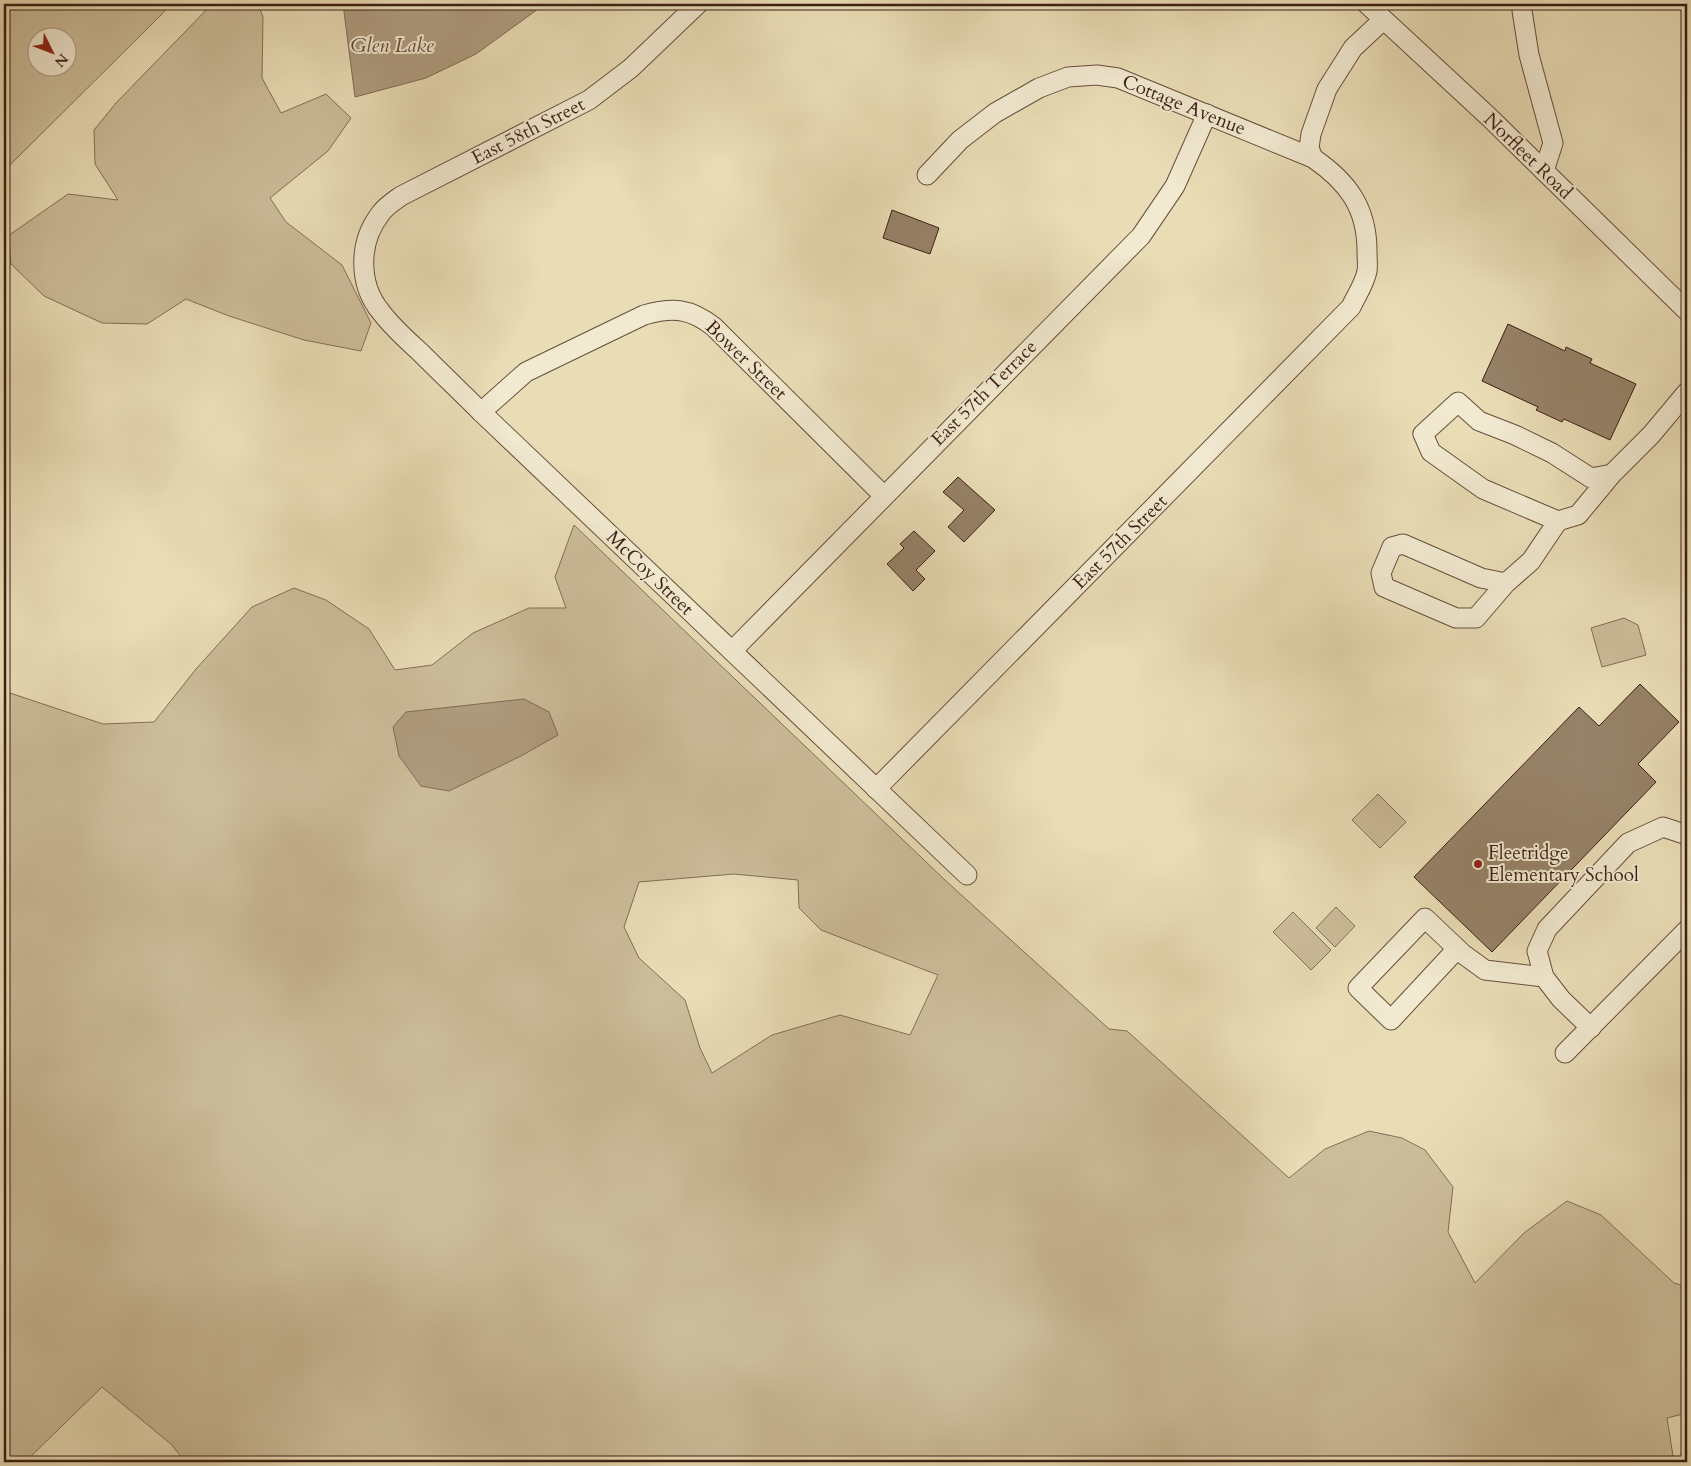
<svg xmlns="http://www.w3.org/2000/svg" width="1691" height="1466" viewBox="0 0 1691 1466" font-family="Cardo,serif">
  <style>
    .green { fill: #ccbd9a; stroke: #846e57; fill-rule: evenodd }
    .water { fill: #af9c7f; stroke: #816a54 }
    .building { fill: #968268; stroke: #3d1f14 }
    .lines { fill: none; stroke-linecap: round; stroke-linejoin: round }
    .minor-casing { stroke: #684e3c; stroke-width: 21 }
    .minor { stroke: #f1e9d0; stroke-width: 19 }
    .poi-dot { fill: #8f2418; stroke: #f1e9d0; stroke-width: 2 }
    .labels { text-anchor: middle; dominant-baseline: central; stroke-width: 4; stroke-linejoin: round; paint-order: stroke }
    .street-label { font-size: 19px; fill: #3d1f14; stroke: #f1e9d0 }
    .poi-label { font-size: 19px; fill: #3d1f14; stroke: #f1e9d0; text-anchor: start }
    .water-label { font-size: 20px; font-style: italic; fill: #654b39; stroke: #f1e9d0 }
  </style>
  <rect width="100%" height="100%" fill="#e9ddb6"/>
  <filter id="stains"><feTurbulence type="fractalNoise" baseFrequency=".004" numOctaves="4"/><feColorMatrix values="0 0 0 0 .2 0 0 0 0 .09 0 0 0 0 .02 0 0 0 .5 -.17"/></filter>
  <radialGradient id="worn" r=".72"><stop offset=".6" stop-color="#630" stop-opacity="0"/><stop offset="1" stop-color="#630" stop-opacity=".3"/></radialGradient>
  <g class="green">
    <path d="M 4,4 L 170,4 L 162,14 L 4,171 ZM 38,38 L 68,38 L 68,68 L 38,68 Z"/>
    <polygon points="212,4 258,4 263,17 262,78 281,113 326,94 351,118 328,151 270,198 286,222 342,265 371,323 361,351 304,340 229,316 186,299 147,324 102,323 44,296 11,264 8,236 68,194 118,200 95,164 94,130 116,103"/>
    <path d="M 574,525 L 946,881 L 1109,1029 L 1127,1031 L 1289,1178 L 1325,1149 L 1369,1131 L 1402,1138 L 1425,1150 L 1453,1187 L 1448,1232 L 1475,1283 L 1524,1233 L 1567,1201 L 1601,1215 L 1674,1283 L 1687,1287 L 1687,1413 L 1667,1418 L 1674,1462 L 185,1462 L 172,1445 L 102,1387 L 25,1462 L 4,1462 L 4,691 L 103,724 L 154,722 L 196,669 L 252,607 L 294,588 L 326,600 L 369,629 L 395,670 L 432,665 L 473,633 L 529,608 L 566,608 L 555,577 ZM 734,874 L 798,880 L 799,908 L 821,930 L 938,975 L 910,1035 L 840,1015 L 772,1035 L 712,1073 L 700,1048 L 685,1000 L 639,958 L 624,927 L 639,882 Z"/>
    <polygon points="1624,618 1638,625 1646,655 1602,667 1591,628"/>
    <polygon points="1378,794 1406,822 1380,848 1352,820"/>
    <polygon points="1336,907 1355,926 1335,947 1316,928"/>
    <polygon points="1293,912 1331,950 1311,970 1273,932"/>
  </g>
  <g class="water">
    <polygon points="343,4 545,4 476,54 426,78 355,97"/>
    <polygon points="524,699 549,712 558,735 521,756 449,791 421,786 399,756 393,727 406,712"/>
  </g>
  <g class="building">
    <polygon points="892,210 939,228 930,254 883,238"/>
    <polygon points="1508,324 1565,351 1566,347 1592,359 1590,363 1636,384 1610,440 1564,419 1562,422 1536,410 1538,407 1482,381"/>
    <polygon points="958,477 995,510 964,542 948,527 964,510 943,492"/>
    <polygon points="914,531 935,551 916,570 925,579 913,591 887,564 904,548 900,544"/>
    <polygon points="1640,684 1679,722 1638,764 1656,782 1492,952 1414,877 1579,707 1599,726"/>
  </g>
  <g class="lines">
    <defs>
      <g id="minor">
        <path d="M 698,4 L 631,68 L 589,100 L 401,196 C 394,201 386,206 381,213 C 358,242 358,284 381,312 C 392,327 407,340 421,353 C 441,373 461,392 481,412 L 967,875"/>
        <polyline points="1367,4 1489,117 1687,311"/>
        <polyline points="1521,4 1529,55 1553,143 1544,171"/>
        <polyline points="1313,158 1309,148 1311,134 1327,89 1353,48 1383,20"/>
        <path d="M 481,412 L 526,372 L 644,315 C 673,307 690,308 714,327 L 883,495"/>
        <polyline points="1612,474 1591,478 1552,453 1515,435 1479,421 1458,402 1423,434 1431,452 1483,489 1558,521 1578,515 1612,474 1651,435 1687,392"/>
        <polyline points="1506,583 1476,618 1456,618 1384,587 1381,573 1392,547 1403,544 1481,578 1506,583 1531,561 1558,521"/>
        <polyline points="732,651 1141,236 1175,186 1207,114"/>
        <path d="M 876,789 L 1351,307 C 1356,296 1365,283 1367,271 C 1368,265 1367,258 1367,251 C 1367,208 1348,182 1313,158 L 1118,78 L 1097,75 L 1068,77 L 1039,88 L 995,113 L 960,140 L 927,175"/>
        <polyline points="1457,949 1391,1020 1358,988 1425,918 1463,954 1485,970 1544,977"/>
        <polyline points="1591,1028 1561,999 1544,977 1537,951 1547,929 1628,843 1663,827 1687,835"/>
        <polyline points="1565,1053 1687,930"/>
      </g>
    </defs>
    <use href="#minor" class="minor-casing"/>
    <use href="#minor" class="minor"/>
  </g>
  <circle class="poi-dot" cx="1478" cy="864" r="5"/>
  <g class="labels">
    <g class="street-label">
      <text transform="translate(1184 105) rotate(22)">Cottage Avenue</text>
      <text transform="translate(528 131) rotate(-27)">East 58th Street</text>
      <text transform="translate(1528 156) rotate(44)">Norfleet Road</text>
      <text transform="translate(746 360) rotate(44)">Bower Street</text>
      <text transform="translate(984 393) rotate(-45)">East 57th Terrace</text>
      <text transform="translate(1120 542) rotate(-45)">East 57th Street</text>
      <text transform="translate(650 573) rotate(44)">McCoy Street</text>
    </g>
    <g class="poi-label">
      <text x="1488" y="853">Fleetridge<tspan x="1488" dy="22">Elementary School</tspan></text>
    </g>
    <g class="water-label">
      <text x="392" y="45">Glen Lake</text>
    </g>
  </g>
  <rect width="1691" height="1466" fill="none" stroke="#e9ddb6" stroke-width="20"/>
  <rect x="5" y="5" width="1681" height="1456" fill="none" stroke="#3d1f14" stroke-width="2.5"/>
  <rect x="10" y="10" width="1671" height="1446" fill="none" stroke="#3d1f14"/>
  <g transform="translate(52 52) rotate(132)"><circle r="24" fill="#f1e9d0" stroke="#a99885"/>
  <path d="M0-4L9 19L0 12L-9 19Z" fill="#8f2418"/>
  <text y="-8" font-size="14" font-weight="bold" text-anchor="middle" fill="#3d1f14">N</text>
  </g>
  <rect width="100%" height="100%" filter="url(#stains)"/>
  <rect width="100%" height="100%" fill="url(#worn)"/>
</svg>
